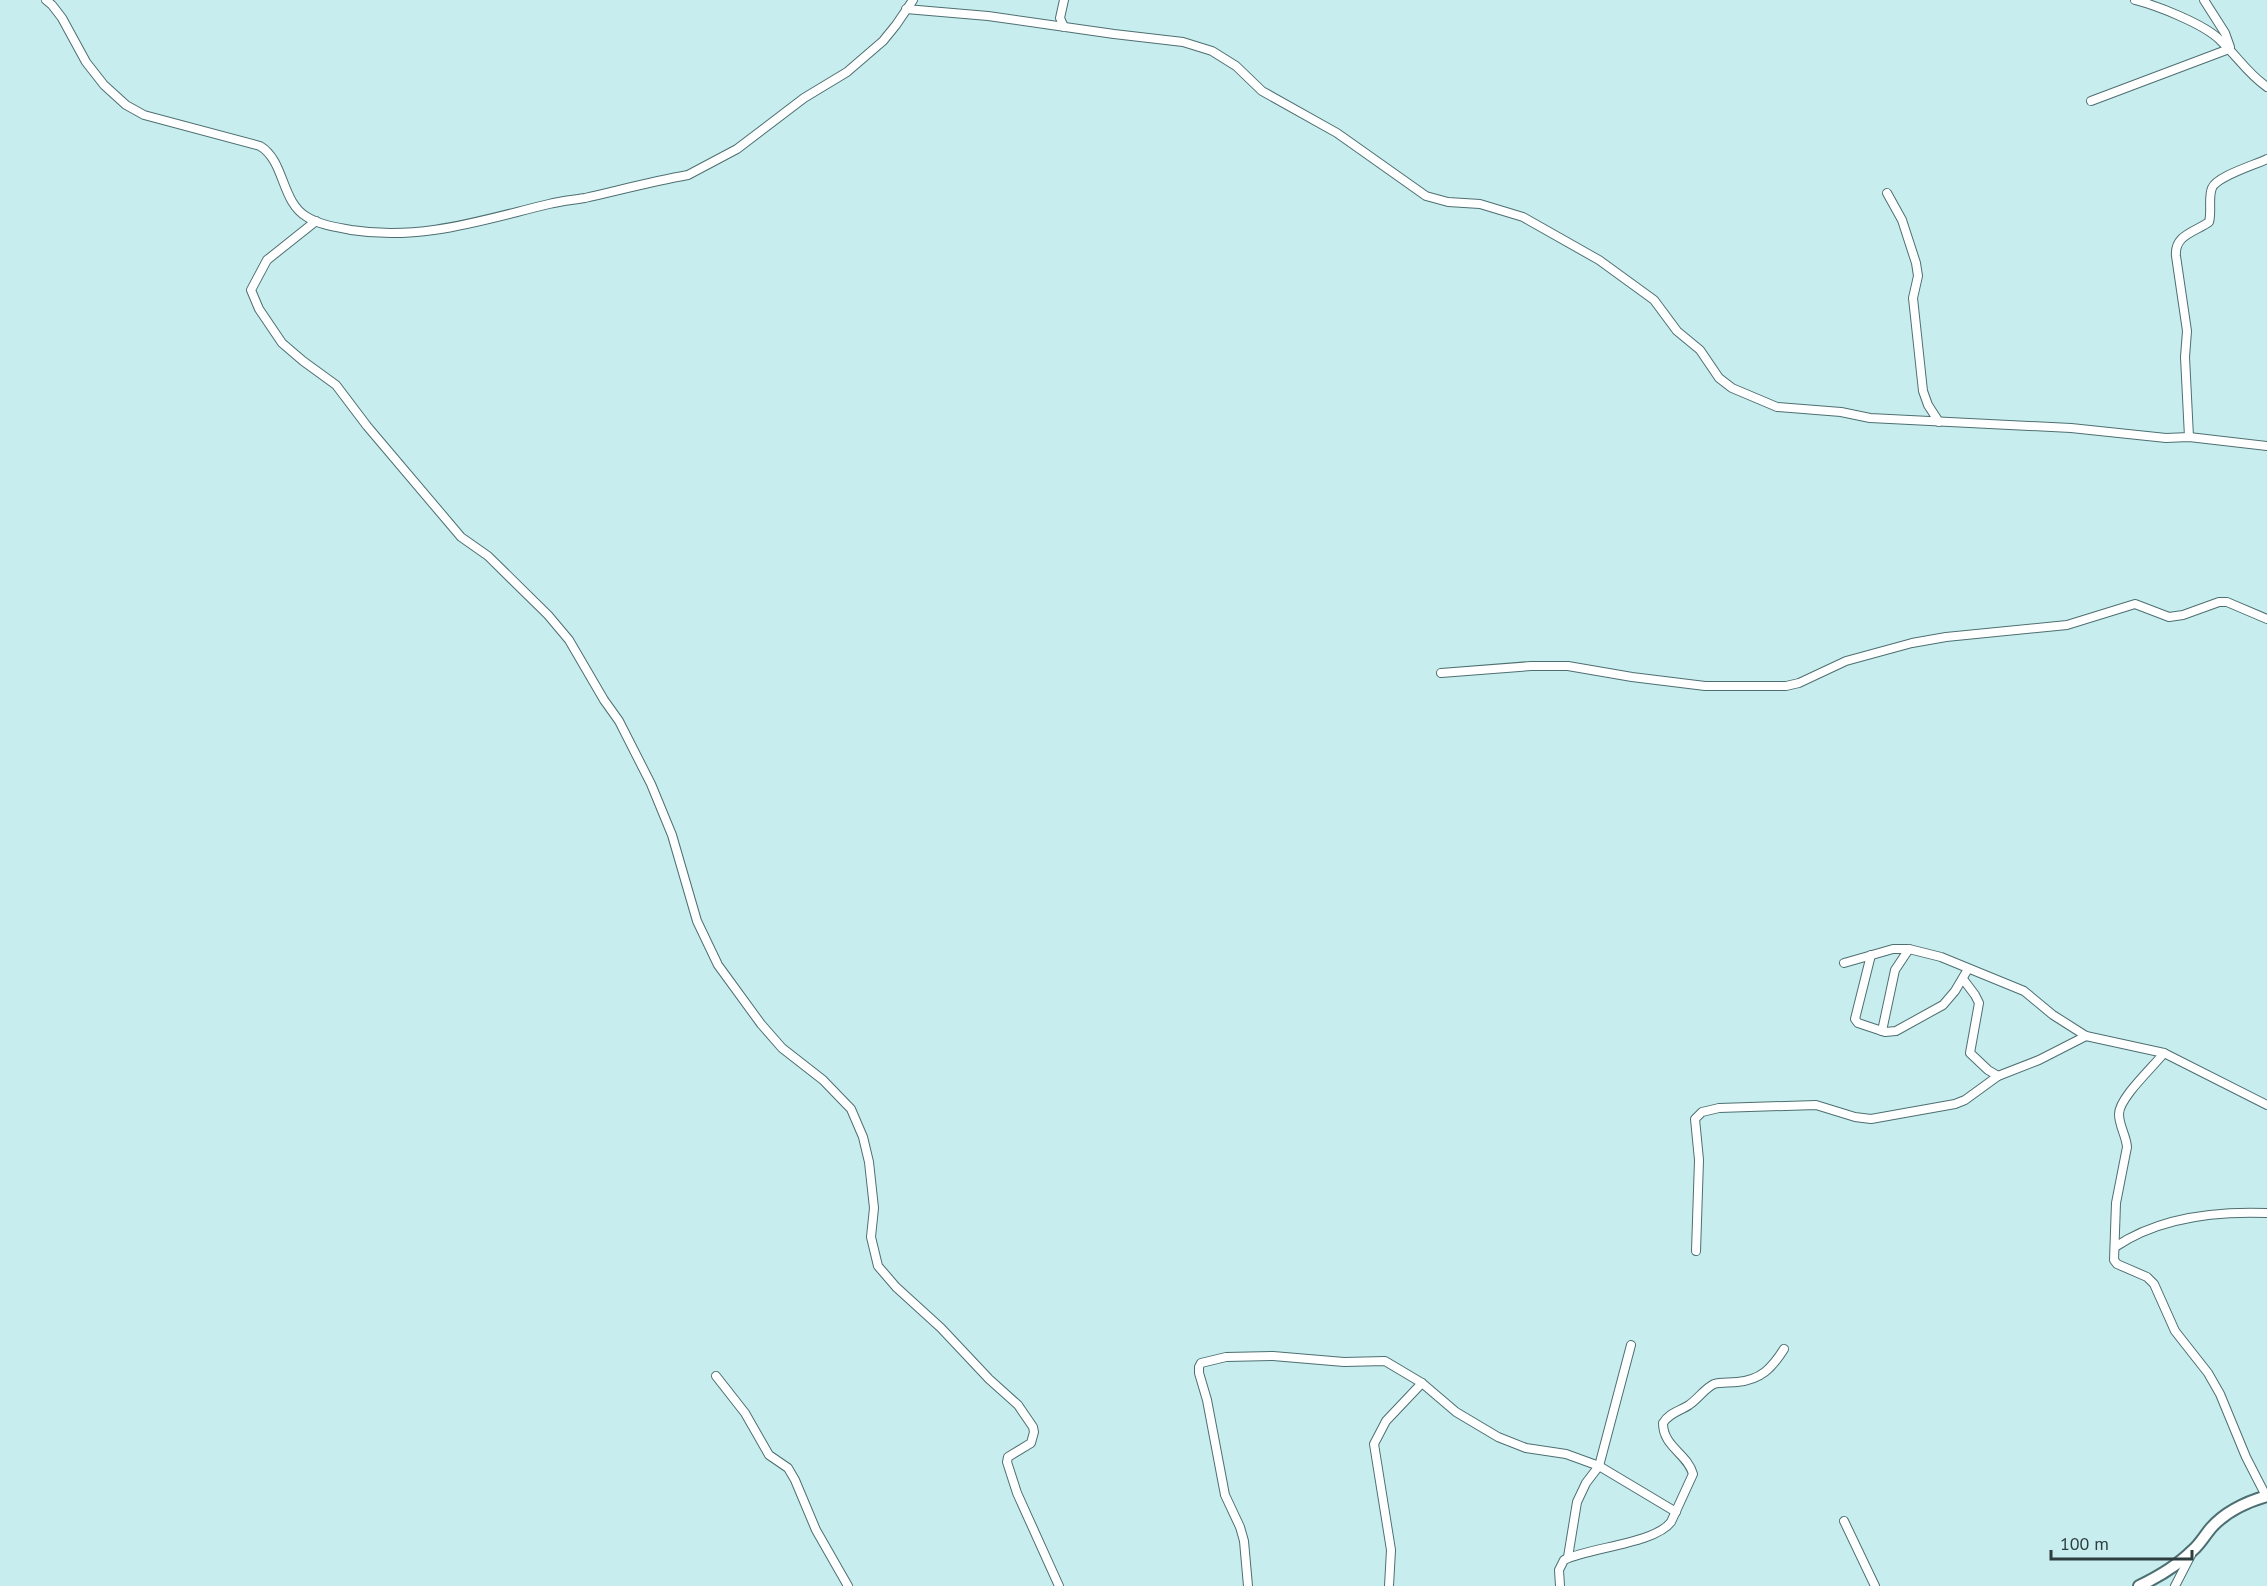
<svg xmlns="http://www.w3.org/2000/svg" width="2267" height="1586" viewBox="0 0 2267 1586" font-family="'PT Sans',sans-serif">
  <style>
    .lines { fill: none; stroke-linecap: round; stroke-linejoin: round }
    .street-casing { stroke: #4d6f71; stroke-width: 10 }
    .secondary-casing { stroke: #4d6f71; stroke-width: 14 }
    .street { stroke: #fff; stroke-width: 8 }
    .secondary { stroke: #fff; stroke-width: 10 }
  </style>
  <rect width="100%" height="100%" fill="#c8edef"/>
  <g class="lines">
    <defs>
      <g id="street">
        <path d="M 46,0 L 52,5 L 62,18 L 86,62 L 104,85 L 126,105 L 144,115 L 260,146 C 285,161 281,202 307,217 C 320,225 336,227 351,230 C 422,241 482,220 549,204 C 561,201 573,200 585,198 C 620,190 654,181 688,175 L 737,149 L 804,98 L 847,72 L 883,41 L 896,25 L 913,0"/>
        <path d="M 2135,0 C 2158,6 2204,24 2220,40 C 2237,56 2248,74 2267,87"/>
        <polyline points="2204,0 2225,33 2230,47"/>
        <polyline points="906,9 988,16 1114,34 1183,42 1212,51 1236,66 1262,91 1337,133 1426,196 1448,202 1480,204 1523,217 1599,260 1654,300 1677,331 1700,350 1719,378 1732,388 1777,407 1841,412 1870,418 2071,428 2166,438 2189,437 2267,446"/>
        <polyline points="1064,27 1060,18 1064,0"/>
        <polyline points="2091,101 2229,49"/>
        <polyline points="1887,193 1902,220 1916,263 1918,276 1913,298 1923,391 1928,405 1939,422"/>
        <polyline points="316,221 267,260 251,290 259,309 282,343 303,361 336,385 367,426 461,537 488,556 548,615 569,640 604,700 619,721 651,784 672,835 697,921 718,965 761,1024 782,1048 823,1080 851,1109 863,1137 869,1162 874,1208 871,1237 878,1266 896,1287 941,1328 989,1379 1018,1405 1033,1427 1034,1432 1031,1443 1008,1457 1007,1462 1017,1493 1059,1586"/>
        <path d="M 2189,437 L 2185,357 L 2187,331 L 2176,256 C 2174,235 2195,232 2209,222 C 2212,211 2208,198 2212,188 C 2217,176 2255,165 2267,159"/>
        <polyline points="1441,673 1531,666 1568,666 1632,677 1705,686 1786,686 1799,683 1846,661 1912,643 1946,637 2067,625 2135,604 2169,617 2183,615 2219,602 2227,602 2267,619"/>
        <polyline points="1871,955 1855,1019 1858,1023 1885,1032 1896,1031 1943,1005 1955,991 1968,969"/>
        <polyline points="1844,963 1893,949 1909,949 1941,957 2024,991 2053,1015 2086,1036 2164,1053 2267,1105"/>
        <polyline points="1963,979 1975,995 1979,1003 1970,1053 1988,1070 1998,1076"/>
        <polyline points="1882,1031 1895,970 1909,949"/>
        <path d="M 2164,1053 C 2153,1067 2119,1098 2119,1114 C 2119,1126 2126,1135 2127,1147 L 2116,1203 L 2114,1260 L 2117,1264 L 2147,1277 L 2154,1284 L 2175,1331 L 2208,1373 L 2220,1394 L 2246,1457 L 2266,1496"/>
        <path d="M 2115,1247 C 2159,1217 2214,1211 2267,1213"/>
        <polyline points="1696,1251 1699,1160 1695,1119 1702,1112 1719,1108 1816,1105 1855,1117 1871,1119 1955,1104 1965,1100 1998,1076 2039,1060 2086,1036"/>
        <polyline points="716,1376 745,1413 769,1455 788,1468 795,1480 816,1530 848,1586"/>
        <polyline points="1844,1521 1875,1586"/>
        <polyline points="1568,1557 1577,1502 1586,1483 1599,1466 1631,1345"/>
        <polyline points="1248,1586 1244,1541 1240,1527 1225,1495 1207,1400 1199,1373 1199,1367 1201,1363 1226,1357 1273,1356 1344,1362 1385,1361 1422,1383 1456,1412 1498,1437 1526,1448 1566,1454 1599,1466 1676,1512"/>
        <polyline points="1389,1586 1391,1550 1374,1444 1386,1421 1422,1383"/>
        <path d="M 1560,1586 L 1559,1570 L 1564,1560 C 1590,1547 1654,1544 1671,1522 L 1693,1474 C 1687,1453 1663,1447 1663,1423 C 1669,1413 1680,1411 1689,1405 C 1699,1398 1704,1389 1714,1384 C 1721,1382 1730,1383 1737,1382 C 1761,1380 1772,1368 1784,1349"/>
        <polyline points="2175,1586 2191,1555"/>
      </g>
      <path id="secondary" d="M 2139,1586 C 2158,1577 2178,1565 2193,1550 C 2200,1544 2205,1535 2211,1528 C 2226,1511 2246,1502 2267,1496"/>
    </defs>
    <use href="#street" class="street-casing"/>
    <use href="#secondary" class="secondary-casing"/>
    <use href="#street" class="street"/>
    <use href="#secondary" class="secondary"/>
  </g>
  <path d="M2051 1550v9h141v-9" fill="none" stroke="#2e3d3d" stroke-width="3"/>
  <text x="2060" y="1550" font-size="18" fill="#2e3d3d" stroke="#c8edef" stroke-width="4.5" paint-order="stroke">100 m</text>
</svg>
